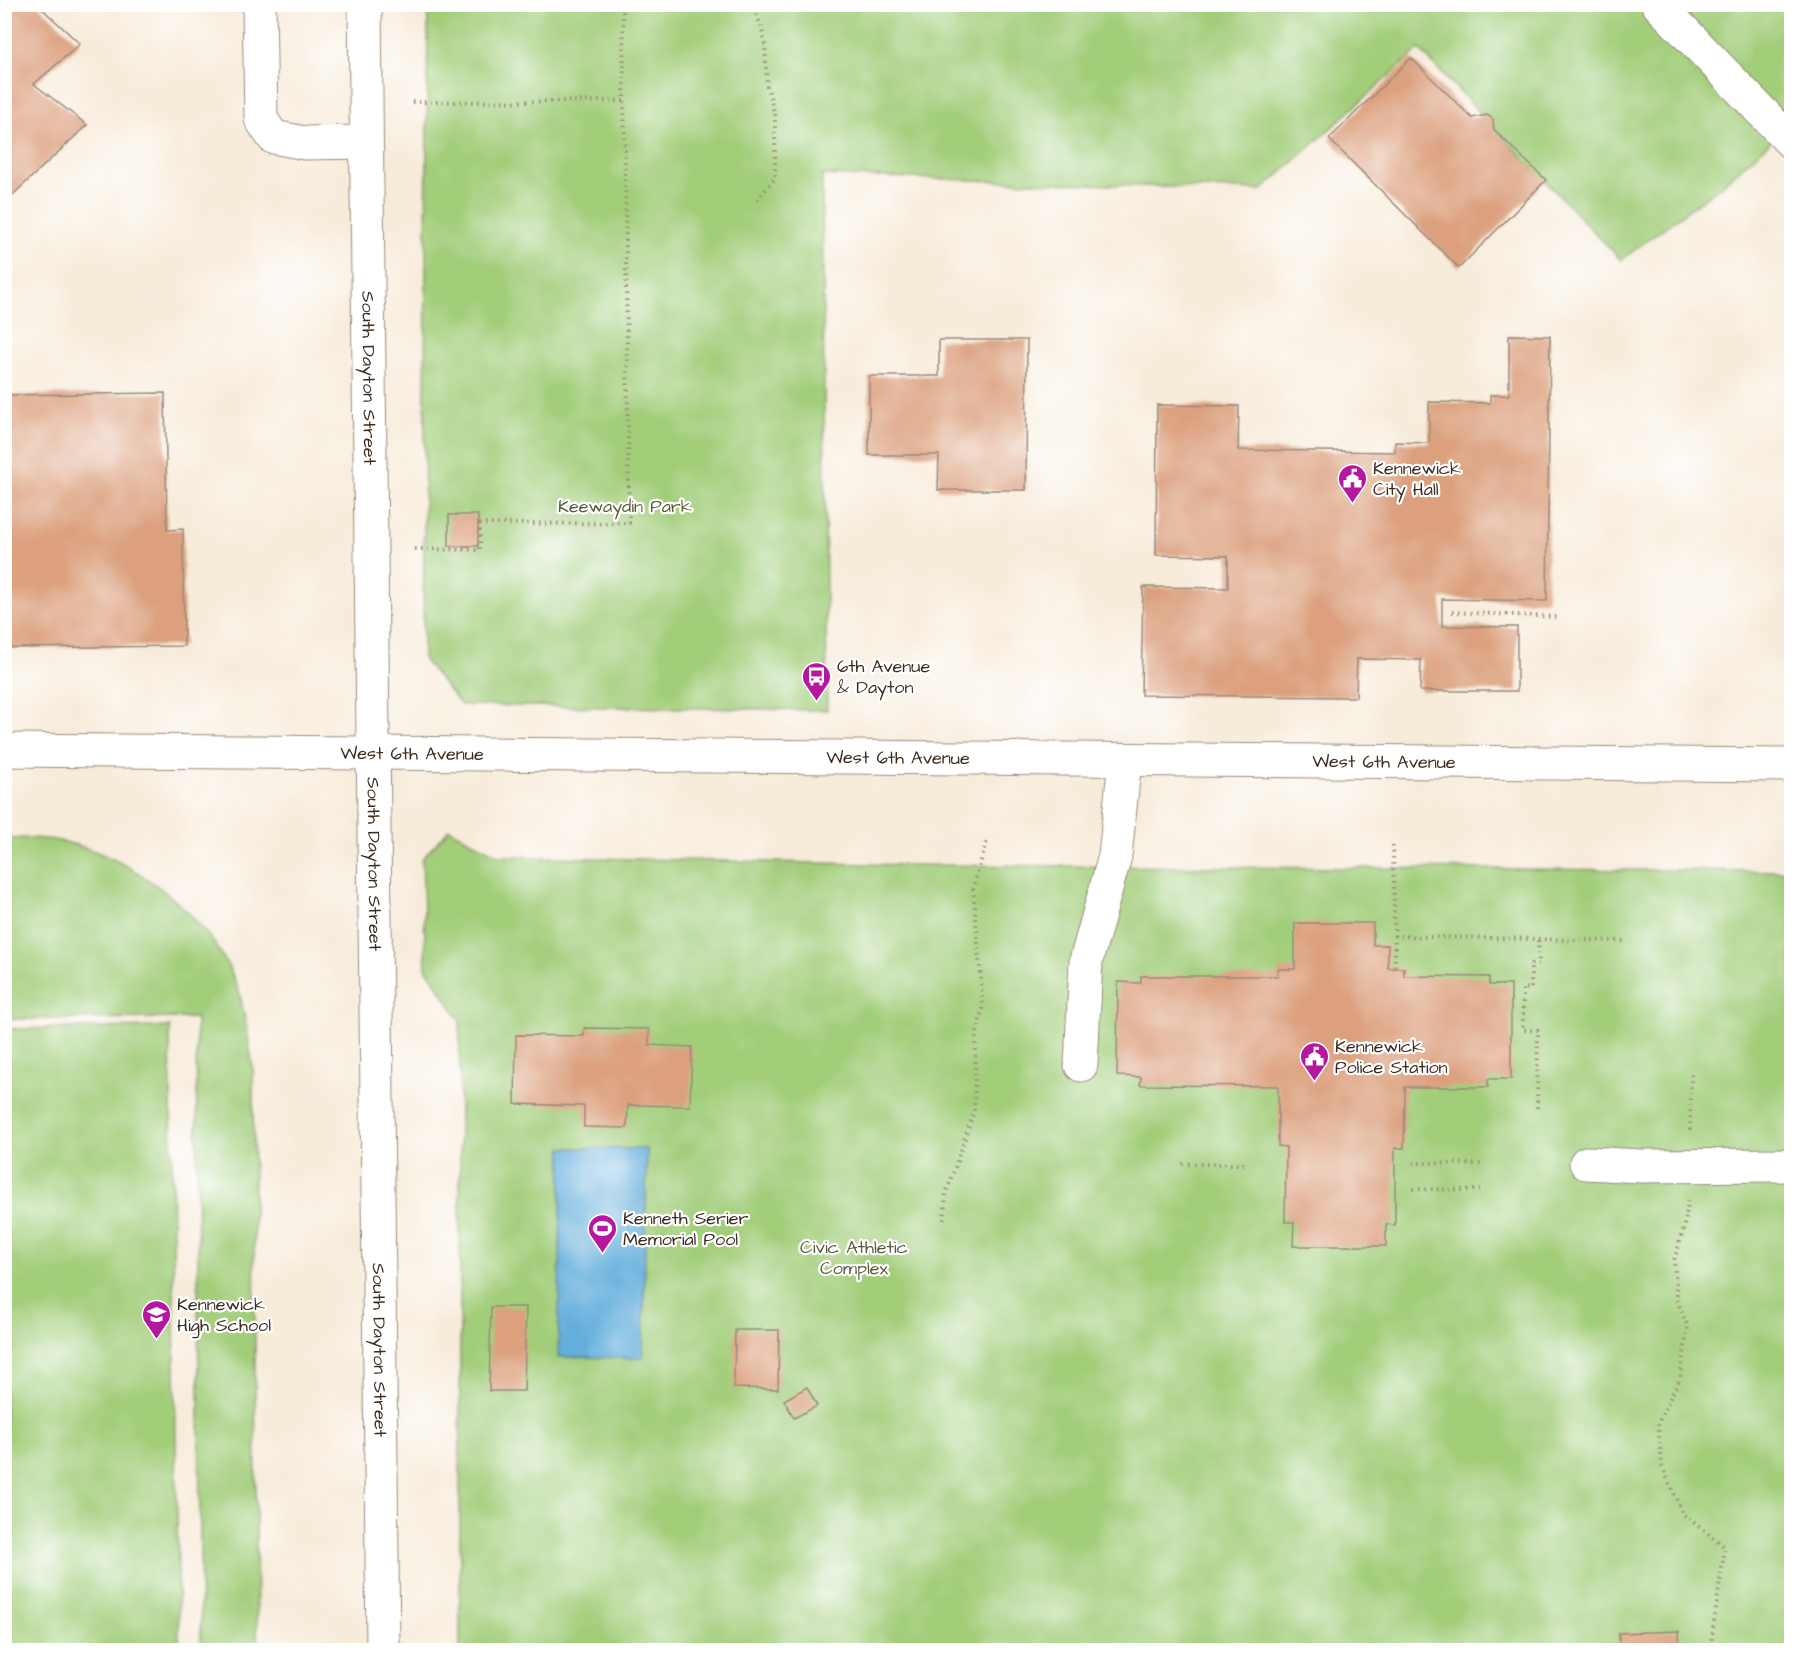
<svg xmlns="http://www.w3.org/2000/svg" width="1796" height="1655" viewBox="0 0 1796 1655" font-family="'Architects Daughter',sans-serif">
  <style>
    .green { fill: #a2ce7a; stroke: #6e7c4c; stroke-width: 1.5 }
    .water { fill: #63aedb; stroke: #4f6c7c; stroke-width: 1.5 }
    .building { fill: #dca07e }
    .lines { fill: none; stroke-linecap: round; stroke-linejoin: round }
    .minor-casing { stroke: #998a7c; stroke-width: 35 }
    .path { stroke: #998a7c; stroke-width: 4; stroke-dasharray: 1.5 4.5; stroke-linecap: butt }
    .minor { stroke: #fff; stroke-width: 33 }
    .labels { text-anchor: middle; dominant-baseline: central; stroke-width: 4.5; stroke-linejoin: round; paint-order: stroke }
    .street-label { font-size: 18px; fill: #3b2a1e; stroke: #fff }
    .poi-label { font-size: 18px; fill: #3b2a1e; stroke: #fff; text-anchor: start }
    .park-label { font-size: 18px; fill: #5a5b3a; stroke: #fff }
  </style>
  <rect width="100%" height="100%" fill="#fff"/>
  <filter id="ink" filterUnits="userSpaceOnUse"><feTurbulence type="fractalNoise" baseFrequency=".0167" numOctaves="2"/><feDisplacementMap in="SourceGraphic" scale="12" xChannelSelector="R" yChannelSelector="G"/><feConvolveMatrix kernelMatrix="1 2 1 2 8 2 1 2 1" color-interpolation-filters="sRGB"/></filter>
  <filter id="wash" filterUnits="userSpaceOnUse"><feTurbulence type="fractalNoise" baseFrequency=".008" numOctaves="4" result="noise"/><feDisplacementMap in="SourceGraphic" scale="24" xChannelSelector="R" yChannelSelector="G"/><feGaussianBlur stdDeviation="1.35" result="paint"/><feColorMatrix in="noise" values="0 0 0 0 0 0 0 0 0 0 0 0 0 0 0 0 0 1.4 0 .05"/><feComposite in="paint" operator="in"/></filter>
  <g filter="url(#wash)">
    <rect width="100%" height="100%" fill="#f7ebd9"/>
    <g class="green">
      <polygon points="428,5 1791,5 1791,123 1723,184 1621,260 1419,49 1262,190 822,175 827,710 461,705 423,659"/>
      <polygon points="449,829 499,856 909,865 1791,871 1791,1650 460,1650 460,1020 426,968 422,859"/>
      <path d="M 5,840 C 97,824 215,908 240,996 C 246,1019 249,1045 253,1068 L 257,1650 L 201,1650 L 196,1018 L 5,1019 Z"/>
      <polygon points="170,1027 179,1650 5,1650 5,1029"/>
    </g>
    <polygon class="water" points="562,1148 647,1149 643,1358 558,1357"/>
    <g id="blocks">
      <g class="building">
        <polygon points="4,4 37,4 80,44 34,84 87,125 4,203"/>
        <polygon points="1411,58 1472,118 1487,115 1493,119 1494,130 1546,180 1459,268 1329,139"/>
        <polygon points="1509,335 1550,336 1547,601 1442,599 1442,626 1517,627 1517,691 1420,691 1421,660 1357,659 1356,697 1141,695 1143,587 1228,588 1228,556 1156,555 1157,405 1239,406 1238,450 1395,452 1395,442 1429,443 1429,402 1490,403 1490,395 1509,395"/>
        <polygon points="939,340 1027,340 1026,490 938,490 939,455 869,455 869,376 939,376"/>
        <polygon points="165,393 167,530 183,529 184,646 4,648 4,395"/>
        <rect x="449" y="515" width="29" height="31"/>
        <polygon points="1295,923 1373,923 1373,945 1388,945 1388,968 1404,968 1404,976 1489,977 1489,985 1511,985 1511,1079 1488,1079 1488,1087 1405,1087 1404,1148 1395,1148 1395,1225 1386,1224 1386,1246 1293,1246 1294,1222 1285,1222 1286,1147 1278,1146 1278,1086 1140,1085 1141,1077 1117,1076 1118,982 1141,983 1141,976 1278,976 1278,969 1295,969"/>
        <polygon points="584,1028 649,1029 649,1045 692,1047 690,1106 628,1105 627,1128 584,1127 584,1106 515,1104 516,1035 584,1036"/>
        <polygon points="491,1307 526,1307 524,1391 489,1391"/>
        <polygon points="735,1330 779,1330 778,1389 734,1388"/>
        <polygon points="807,1387 817,1406 794,1418 784,1400"/>
        <polygon points="1679,1631 1680,1650 1619,1650 1619,1633"/>
      </g>
    </g>
  </g>
  <g filter="url(#ink)">
    <use href="#blocks" fill-opacity="0" stroke="#998a7c" stroke-width="1.5"/>
    <g class="lines">
      <defs>
        <g id="minor">
          <polyline points="259,4 261,119 273,137 305,143 366,142"/>
          <path id="s1" d="M 365,4 L 383,1650"/>
          <polyline points="1658,4 1792,143"/>
          <path id="s2" d="M 4,750 L 1792,765"/>
          <polyline points="1081,1065 1086,961 1115,856 1125,760"/>
          <polyline points="1586,1163 1641,1166 1792,1165"/>
        </g>
      </defs>
      <use href="#minor" class="minor-casing"/>
      <g class="path">
        <polyline points="751,4 761,25 765,45 767,86 775,115 775,178 757,200"/>
        <polyline points="412,102 624,101"/>
        <polyline points="415,549 480,550 480,524 629,523 623,4"/>
        <polyline points="1452,612 1559,617"/>
        <polyline points="1393,845 1395,968"/>
        <polyline points="1394,936 1626,941"/>
        <polyline points="1537,1108 1538,1030 1523,1030 1523,988 1531,989 1531,964 1539,964 1538,938"/>
        <polyline points="1690,1130 1691,1074"/>
        <polyline points="1413,1163 1481,1164"/>
        <polyline points="1182,1164 1244,1164"/>
        <polyline points="1413,1189 1480,1190"/>
        <polyline points="1688,1200 1685,1224 1674,1260 1677,1300 1688,1327 1680,1378 1658,1423 1662,1466 1683,1514 1725,1547 1710,1650"/>
        <polyline points="944,1220 946,1194 974,1111 976,1038 983,1005 973,887 988,838"/>
      </g>
      <use href="#minor" class="minor"/>
    </g>
  </g>
  <defs>
    <symbol id="civic-pin" viewBox="-11 -11 22 30"><path d="M0 17L-7.5 6A9.5 9.5 0 1 1 7.5 6Z" fill="#b5179e" stroke="#fff"/><path d="M-.6-6.5H3V-4.5H.6V-3L4-1V1h2V6H-6V1h2V-1L-.6-3ZM-1.2 2.5V6h2.4V2.5Z" fill="#fff"/></symbol>
    <symbol id="bus-pin" viewBox="-11 -11 22 30"><path d="M0 17L-7.5 6A9.5 9.5 0 1 1 7.5 6Z" fill="#b5179e" stroke="#fff"/><path d="M-5-6H5V4H4V6H2V4H-2V6H-4V4H-5ZM-3.5-4V0h7V-4ZM-3.5 1.2v1.5H-2V1.2ZM2 1.2v1.5H3.5V1.2Z" fill="#fff"/></symbol>
    <symbol id="stadium-pin" viewBox="-11 -11 22 30"><path d="M0 17L-7.5 6A9.5 9.5 0 1 1 7.5 6Z" fill="#b5179e" stroke="#fff"/><path d="M0-5a6.5 5 0 1 0 0 10a6.5 5 0 1 0 0-10ZM-3.5-1.8h7v3.6h-7Z" fill="#fff"/></symbol>
    <symbol id="school-pin" viewBox="-11 -11 22 30"><path d="M0 17L-7.5 6A9.5 9.5 0 1 1 7.5 6Z" fill="#b5179e" stroke="#fff"/><path d="M0-5L7-2L0 1L-7-2ZM-4 1L0 2.5L4 1V4Q0 6-4 4Z" fill="#fff"/></symbol>
  </defs>
  <g fill-rule="evenodd">
    <use href="#civic-pin" x="1336" y="462" width="33" height="45"/>
    <use href="#bus-pin" x="800" y="660" width="33" height="45"/>
    <use href="#civic-pin" x="1298" y="1040" width="33" height="45"/>
    <use href="#stadium-pin" x="586" y="1212" width="33" height="45"/>
    <use href="#school-pin" x="140" y="1298" width="33" height="45"/>
  </g>
  <g class="labels">
    <g class="street-label">
      <text stroke="none"><textPath href="#s1" startOffset="374">South Dayton Street</textPath></text>
      <text stroke="none"><textPath href="#s2" startOffset="408">West 6th Avenue</textPath></text>
      <text stroke="none"><textPath href="#s2" startOffset="894">West 6th Avenue</textPath></text>
      <text stroke="none"><textPath href="#s2" startOffset="1380">West 6th Avenue</textPath></text>
      <text stroke="none"><textPath href="#s1" startOffset="860">South Dayton Street</textPath></text>
      <text stroke="none"><textPath href="#s1" startOffset="1346">South Dayton Street</textPath></text>
    </g>
    <g class="poi-label">
      <text x="1373" y="468">Kennewick<tspan x="1373" dy="21">City Hall</tspan></text>
      <text x="837" y="666">6th Avenue<tspan x="837" dy="21">&amp; Dayton</tspan></text>
      <text x="1335" y="1046">Kennewick<tspan x="1335" dy="21">Police Station</tspan></text>
      <text x="623" y="1218">Kenneth Serier<tspan x="623" dy="21">Memorial Pool</tspan></text>
      <text x="177" y="1304">Kennewick<tspan x="177" dy="21">High School</tspan></text>
    </g>
    <g class="park-label">
      <text x="625" y="506">Keewaydin Park</text>
      <text x="854" y="1247">Civic Athletic<tspan x="854" dy="21">Complex</tspan></text>
    </g>
  </g>
  <rect width="1796" height="1655" fill="none" stroke="#fff" stroke-width="24"/>
</svg>
